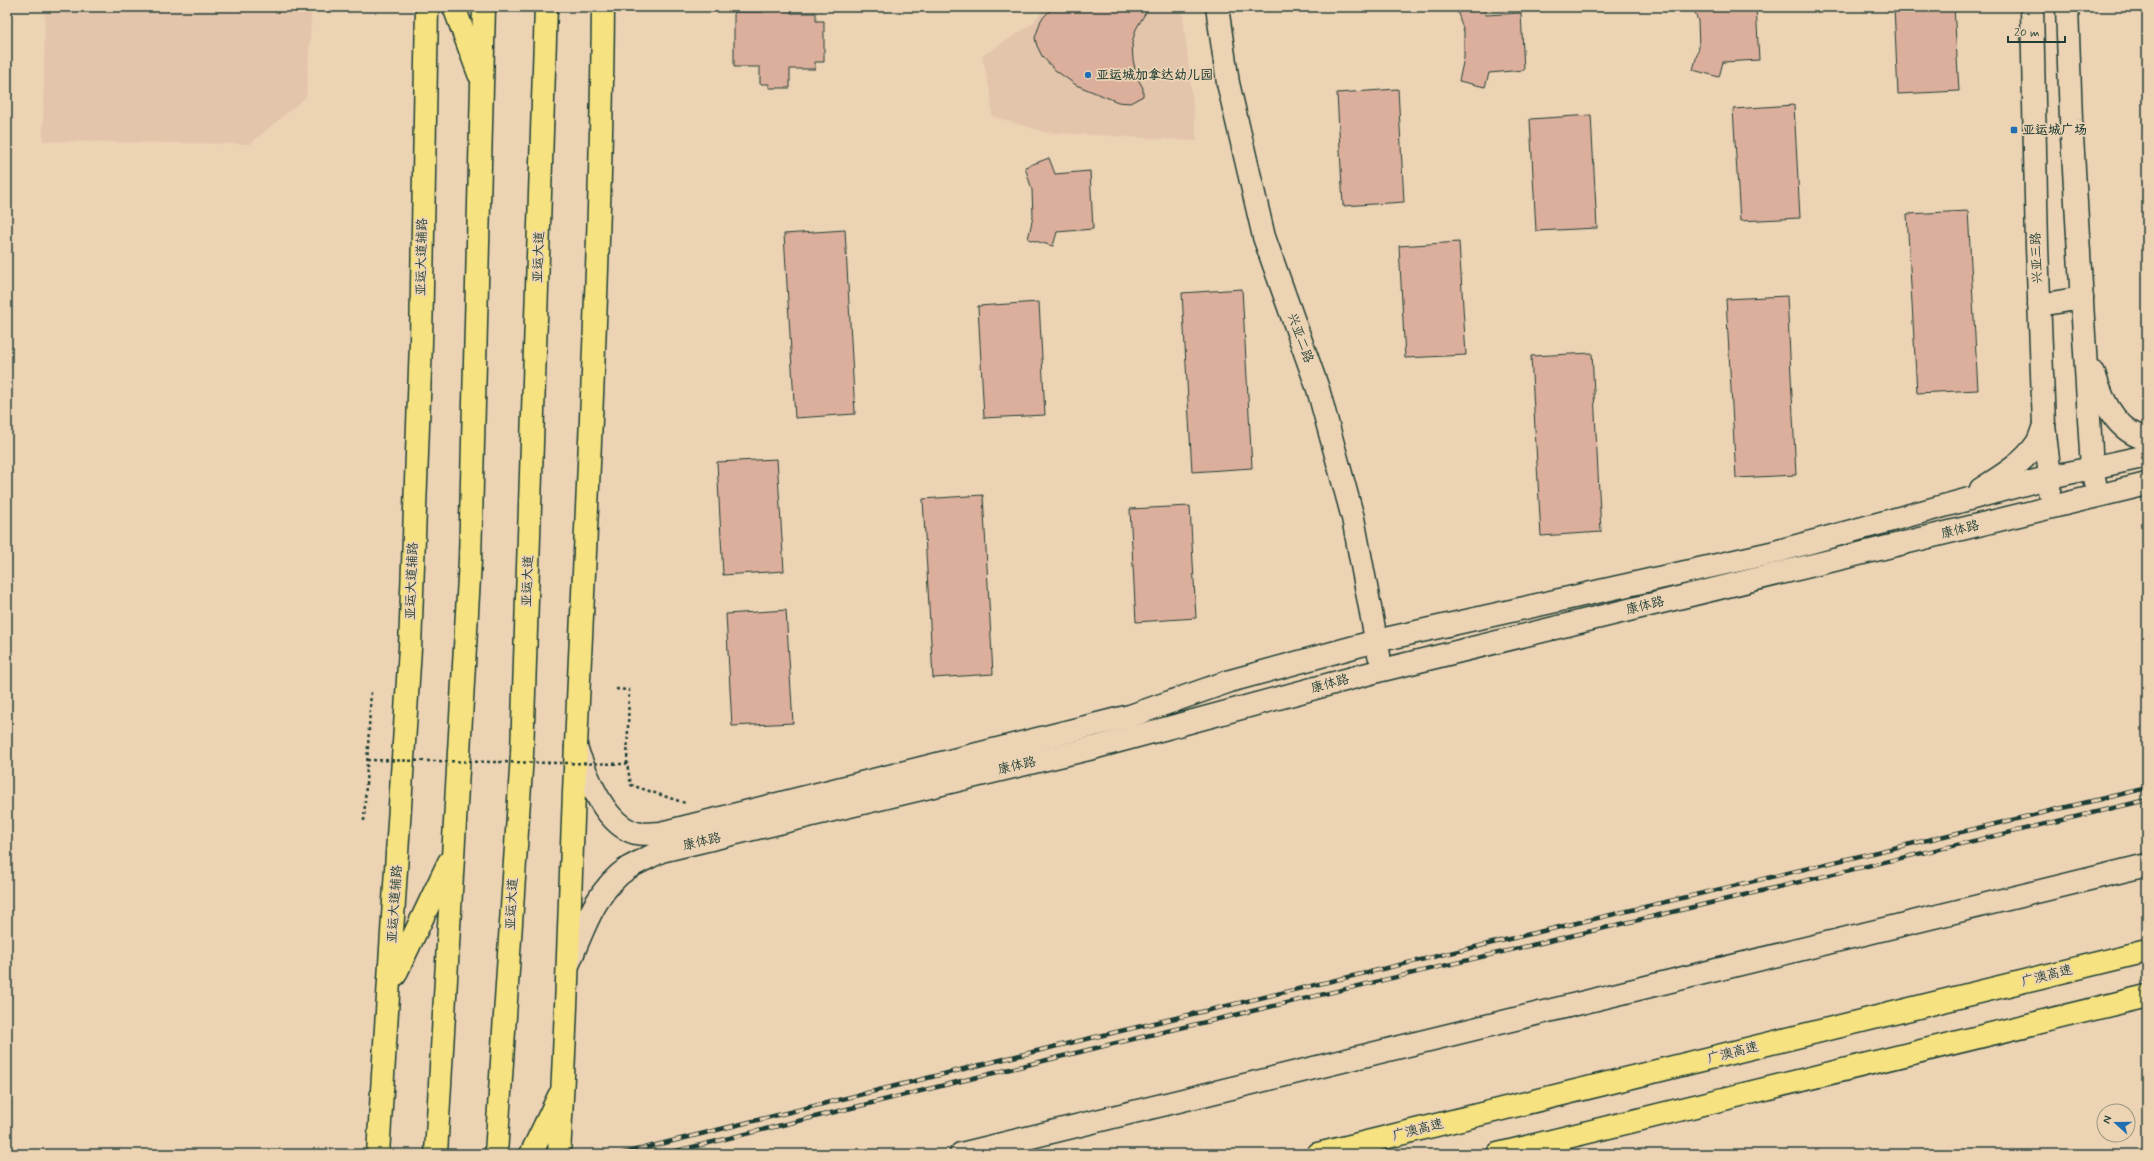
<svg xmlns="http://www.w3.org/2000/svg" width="2154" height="1161" viewBox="0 0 2154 1161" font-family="Mynerve,'LXGW WenKai TC',sans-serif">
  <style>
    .built { fill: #e3c5ab }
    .building { fill: #dcaf9c; stroke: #1f3d34 }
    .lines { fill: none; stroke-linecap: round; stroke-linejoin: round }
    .minor-casing { stroke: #1f3d34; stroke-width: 25 }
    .major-casing { stroke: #1f3d34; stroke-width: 25 }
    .highway-casing { stroke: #1f3d34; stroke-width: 25 }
    .path { stroke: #1f3d34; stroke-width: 2.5; stroke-dasharray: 3 3; stroke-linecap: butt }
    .minor { stroke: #ecd3b4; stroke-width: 22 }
    .major { stroke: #f6e281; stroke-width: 22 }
    .highway { stroke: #f6e281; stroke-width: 22 }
    .rail-casing { stroke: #1f3d34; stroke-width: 4.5 }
    .rail { stroke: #ecd3b4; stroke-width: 3; stroke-dasharray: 9; stroke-linecap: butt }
    .path-bridge { stroke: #1f3d34; stroke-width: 2.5; stroke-dasharray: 3 3; stroke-linecap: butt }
    .poi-dot { fill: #1f6fb2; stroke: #ecd3b4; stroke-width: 1.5 }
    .labels { text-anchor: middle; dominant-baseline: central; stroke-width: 3.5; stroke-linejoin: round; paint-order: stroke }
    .poi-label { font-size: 13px; font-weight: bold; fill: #1f3d34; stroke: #ecd3b4; text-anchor: start }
    .street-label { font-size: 13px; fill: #1f3d34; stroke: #ecd3b4 }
  </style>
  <rect width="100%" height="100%" fill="#ecd3b4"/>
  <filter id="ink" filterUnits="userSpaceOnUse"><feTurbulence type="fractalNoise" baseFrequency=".025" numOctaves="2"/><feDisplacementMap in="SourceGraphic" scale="8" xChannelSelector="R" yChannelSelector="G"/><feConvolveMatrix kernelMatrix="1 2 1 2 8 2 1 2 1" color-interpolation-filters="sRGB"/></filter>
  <g filter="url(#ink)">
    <g class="built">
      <polygon points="45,7 312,7 306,97 250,144 43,141"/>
      <polygon points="1045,7 1182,7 1197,141 1044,132 992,116 991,95 982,56 1032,24"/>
    </g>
    <g class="building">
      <polygon points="763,7 791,7 791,13 816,13 816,21 824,21 824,62 815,62 815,69 790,69 790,88 769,88 769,84 760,84 760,67 734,67 734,12 763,12"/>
      <polygon points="1053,7 1149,7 1136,29 1132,43 1133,60 1137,77 1143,88 1143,96 1130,103 1118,102 1076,85 1055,70 1042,56 1037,46 1035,38 1041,20"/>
      <polygon points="1456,7 1483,7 1486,15 1521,13 1524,70 1489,73 1485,87 1459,81 1464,58 1464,32"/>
      <polygon points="1693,7 1756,7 1759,60 1723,62 1719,77 1693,70 1699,47 1698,21"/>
      <polygon points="1894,7 1954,7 1959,91 1898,94"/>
      <polygon points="1398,89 1404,202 1343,206 1337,93"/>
      <polygon points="1794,105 1800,218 1740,221 1733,109"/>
      <polygon points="1591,115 1597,228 1536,231 1530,119"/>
      <polygon points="1049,158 1055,174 1090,171 1093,229 1057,232 1053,246 1028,239 1033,217 1032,190 1025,167"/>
      <polygon points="1968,211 1978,390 1917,393 1907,214"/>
      <polygon points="845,230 855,414 795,418 784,234"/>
      <polygon points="1459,242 1466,355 1405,358 1399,246"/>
      <polygon points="1242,289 1252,468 1192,472 1182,293"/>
      <polygon points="1787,296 1796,475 1736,478 1726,299"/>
      <polygon points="1039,302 1045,415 984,418 978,306"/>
      <polygon points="1592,353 1601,532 1541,536 1531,356"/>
      <polygon points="777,459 784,571 723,575 717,462"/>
      <polygon points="983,495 993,674 933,678 923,499"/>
      <polygon points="1190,506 1196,618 1136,622 1130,509"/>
      <polygon points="786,610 793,723 732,726 726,614"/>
    </g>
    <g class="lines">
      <defs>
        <g id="minor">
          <polyline points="1217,7 1228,83 1264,237 1318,389 1353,518 1379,655"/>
          <polyline points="2032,7 2037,247 2044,425 2050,477 2049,491"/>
          <polyline points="2067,7 2071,120 2092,468 2095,483"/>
          <polyline points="2039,305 2082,298"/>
          <path d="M 2094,373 C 2102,401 2116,432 2147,439"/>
          <path d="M 1981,489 C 2000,477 2024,463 2037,443 C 2040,438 2042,431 2044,425"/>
          <path d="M 576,748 C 587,775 604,825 636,833 C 643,835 653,833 661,833 L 1130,716 L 1230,681 L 1376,641 L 1771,553 L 2050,477 L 2147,456"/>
          <path d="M 569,963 C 583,930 596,889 628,868 C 639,862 650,857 661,851 L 1097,747 L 1382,670 L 2147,484"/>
          <polyline points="961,1154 2147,865"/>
        </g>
        <g id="major">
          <polyline points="454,7 479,74"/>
          <polyline points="395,975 449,862"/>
          <polyline points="378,1154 410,648 421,342 427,7"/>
          <polyline points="436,1154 470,560 484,7"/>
          <polyline points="496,1154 522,754 546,7"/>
          <polyline points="531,1154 559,1096"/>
          <path d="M 559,1154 C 567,1018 570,881 576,745 C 587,499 601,253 603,7"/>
        </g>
        <g id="highway">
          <polyline points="1318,1154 2147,951"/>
          <polyline points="1498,1154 2147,996"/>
        </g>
      </defs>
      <use href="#minor" class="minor-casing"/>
      <use href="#major" class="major-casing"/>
      <use href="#highway" class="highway-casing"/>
      <g class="path">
        <polyline points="616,689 629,690 627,764 631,785 685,803"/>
        <polyline points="364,821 371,691"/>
      </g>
      <use href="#minor" class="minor"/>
      <use href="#major" class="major"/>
      <use href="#highway" class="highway"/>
      <defs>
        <g id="rail">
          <polyline points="620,1154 1053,1047 2147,788"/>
          <polyline points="664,1154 1108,1045 2147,800"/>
        </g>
      </defs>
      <use href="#rail" class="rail-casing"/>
      <use href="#rail" class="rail"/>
      <polyline class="path-bridge" points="367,760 627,764"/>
    </g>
  </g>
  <g class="poi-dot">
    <circle cx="1088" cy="75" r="4"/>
    <rect x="2010" y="126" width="8" height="8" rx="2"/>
  </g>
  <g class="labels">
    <g class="poi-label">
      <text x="1096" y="75">亚运城加拿达幼儿园</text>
      <text x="2022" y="130">亚运城广场</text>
    </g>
    <g class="street-label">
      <text transform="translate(422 257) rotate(-89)">亚运大道辅路</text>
      <text transform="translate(539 257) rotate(-88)">亚运大道</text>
      <text transform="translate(2037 258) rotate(-92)">兴亚三路</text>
      <text transform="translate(1300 338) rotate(70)">兴亚二路</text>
      <text transform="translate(1960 530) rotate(-14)">康体路</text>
      <text transform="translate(412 581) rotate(-88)">亚运大道辅路</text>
      <text transform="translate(528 581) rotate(-88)">亚运大道</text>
      <text transform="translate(1645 606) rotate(-14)">康体路</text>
      <text transform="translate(1330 684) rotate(-15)">康体路</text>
      <text transform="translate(1017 766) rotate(-13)">康体路</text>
      <text transform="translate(702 842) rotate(-13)">康体路</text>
      <text transform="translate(395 904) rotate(-86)">亚运大道辅路</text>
      <text transform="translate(512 904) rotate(-87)">亚运大道</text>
      <text transform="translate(2047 976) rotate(-14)">广澳高速</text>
      <text transform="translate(1733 1053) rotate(-14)">广澳高速</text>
      <text transform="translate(1418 1130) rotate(-14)">广澳高速</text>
    </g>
  </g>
  <rect width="2154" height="1161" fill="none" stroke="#ecd3b4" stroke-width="24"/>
  <rect x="12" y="12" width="2130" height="1137" fill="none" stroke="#1f3d34" stroke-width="1.5" filter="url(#ink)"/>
  <g transform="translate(2116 1123) rotate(291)"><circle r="19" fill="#ecd3b4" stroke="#9a9781"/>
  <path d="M0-3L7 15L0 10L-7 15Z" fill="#1f6fb2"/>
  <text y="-6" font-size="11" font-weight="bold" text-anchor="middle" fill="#1f3d34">N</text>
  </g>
  <path d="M2008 36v6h57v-6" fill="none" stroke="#1f3d34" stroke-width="2"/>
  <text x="2014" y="36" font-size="12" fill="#1f3d34" stroke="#ecd3b4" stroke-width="3" paint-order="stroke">20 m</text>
</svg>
